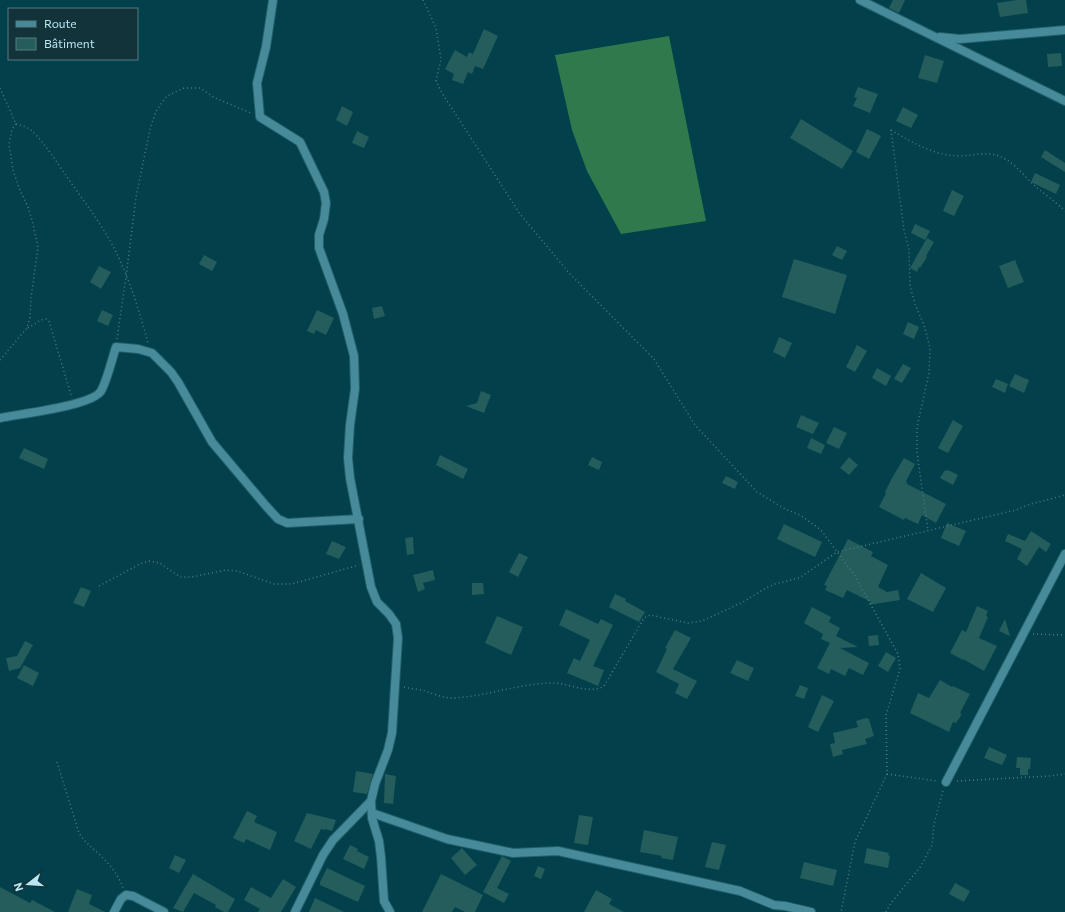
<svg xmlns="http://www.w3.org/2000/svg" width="1065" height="912" viewBox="0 0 1065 912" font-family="Commissioner,sans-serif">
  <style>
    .forest { fill: #2f794c }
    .building { fill: #245d5c }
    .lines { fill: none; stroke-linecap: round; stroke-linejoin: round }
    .minor-casing { stroke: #235e69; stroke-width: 10 }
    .path { stroke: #457d88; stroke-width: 1.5; stroke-dasharray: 1 3; stroke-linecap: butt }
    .minor { stroke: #478b9b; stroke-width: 8 }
  </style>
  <rect width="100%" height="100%" fill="#02404b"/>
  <polygon class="forest" points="669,36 706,221 621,234 587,171 572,130 555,55"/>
  <g class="building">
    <polygon points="893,0 905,0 899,13 889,8"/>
    <polygon points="1017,0 1026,0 1028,13 1000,17 997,3"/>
    <polygon points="484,29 498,36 483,69 475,66 472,74 468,72 463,84 452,80 454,74 445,69 455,50 467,57 469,52 473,54"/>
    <polygon points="1061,53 1062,66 1048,67 1047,54"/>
    <polygon points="925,55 944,61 937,83 918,78"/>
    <polygon points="858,87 878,94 870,113 853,106 857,98 854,97"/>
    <polygon points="342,106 353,112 347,126 336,120"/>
    <polygon points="903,107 918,115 911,128 896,121"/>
    <polygon points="801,119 853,151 842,169 790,138"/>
    <polygon points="867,129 881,136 869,159 856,152"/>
    <polygon points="357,131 369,137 364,148 352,143"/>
    <polygon points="1045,150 1065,163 1065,172 1041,157"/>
    <polygon points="1035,173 1060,185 1056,194 1031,182"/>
    <polygon points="952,190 964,196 954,216 943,211"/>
    <polygon points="915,224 930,231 925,240 911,233"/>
    <polygon points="927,238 934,242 926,256 927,257 920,268 919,267 917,272 910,268"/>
    <polygon points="837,246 847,251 842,260 832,255"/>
    <polygon points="204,255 217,262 212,271 199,264"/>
    <polygon points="794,259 847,275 835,314 782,297"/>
    <polygon points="1015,260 1024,282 1008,288 999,266"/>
    <polygon points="99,266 111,272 101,289 90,282"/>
    <polygon points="382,306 385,316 374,319 372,308"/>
    <polygon points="102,310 113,315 108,326 97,321"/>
    <polygon points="317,310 334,318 326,335 316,330 314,334 307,331"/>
    <polygon points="908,322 919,327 914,339 903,334"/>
    <polygon points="779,337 792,343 785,358 773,352"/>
    <polygon points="857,345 867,351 855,372 846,367"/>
    <polygon points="903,364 911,368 902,383 894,379"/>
    <polygon points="877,368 891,376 886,386 872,378"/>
    <polygon points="1015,374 1029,380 1024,393 1009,386"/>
    <polygon points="996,379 1008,384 1005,393 992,387"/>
    <polygon points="481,391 491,395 484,413 466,406 477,403"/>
    <polygon points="801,415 819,423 813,434 796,427"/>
    <polygon points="953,420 963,426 948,453 938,448"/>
    <polygon points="834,427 847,433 839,449 826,443"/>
    <polygon points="811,438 825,445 821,454 807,448"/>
    <polygon points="24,448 48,459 44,469 19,458"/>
    <polygon points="440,455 468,469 463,479 436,465"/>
    <polygon points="592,457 602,462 599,470 588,465"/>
    <polygon points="849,457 858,465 849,475 840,468"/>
    <polygon points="904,458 915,464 906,481 907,482 907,484 946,504 936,523 922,515 918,524 905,518 904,520 879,507 886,493 885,492 892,478"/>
    <polygon points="945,470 947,471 948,470 958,475 953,485 940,478"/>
    <polygon points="726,476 738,482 735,489 722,483"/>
    <polygon points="947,523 966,531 959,546 941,538"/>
    <polygon points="784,524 822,542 815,557 777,539"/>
    <polygon points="1031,531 1051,544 1046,552 1039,547 1027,566 1017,559 1022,549 1005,541 1008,534 1025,541"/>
    <polygon points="413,537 414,554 407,555 405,538"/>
    <polygon points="848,539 873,552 871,556 888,565 878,587 887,592 898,590 900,600 868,605 871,602 847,590 843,598 825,590 827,586 824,585"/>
    <polygon points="332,541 346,547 339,559 326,554"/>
    <polygon points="519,553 528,557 518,577 509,572"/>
    <polygon points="433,570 435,580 423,583 425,589 418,592 413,575"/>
    <polygon points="921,573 946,588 933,612 907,599"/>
    <polygon points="472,583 483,583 484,594 472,595"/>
    <polygon points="81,587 91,591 84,607 73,603"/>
    <polygon points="615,594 626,599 625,601 645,612 639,622 609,607"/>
    <polygon points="977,606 988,611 986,616 988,617 979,638 997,646 984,671 963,659 963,660 950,653 962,630 966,632"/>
    <polygon points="812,607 831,617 829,622 840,628 836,636 858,647 840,648 869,663 863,675 849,668 845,676 831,669 829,674 817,668 830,643 821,639 823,634 804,623"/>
    <polygon points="566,609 598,624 601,619 613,625 593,666 604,670 598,686 567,673 574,658 580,661 590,640 559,625"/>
    <polygon points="497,616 523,627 511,655 485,643"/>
    <polygon points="1005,619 1010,636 999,631"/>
    <polygon points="675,630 691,638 673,669 697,681 687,699 675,693 679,684 656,672 667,649 665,648"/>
    <polygon points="878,635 879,645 869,646 868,636"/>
    <polygon points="25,641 33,645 20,668 9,671 6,658 17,656"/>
    <polygon points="886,652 896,658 888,672 878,666"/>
    <polygon points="737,660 754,668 748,681 730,673"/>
    <polygon points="24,665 39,673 33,686 17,678"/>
    <polygon points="940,680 952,687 953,686 970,694 960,713 962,714 956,723 953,722 949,732 910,713 918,693 929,698"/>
    <polygon points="800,685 808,688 804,699 795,696"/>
    <polygon points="822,695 834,701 818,732 808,727"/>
    <polygon points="866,718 869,719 874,736 865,739 867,744 842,750 843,754 833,757 830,744 835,743 833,733 858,727 856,721"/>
    <polygon points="989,747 1007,755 1002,765 984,758"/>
    <polygon points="1017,757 1031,758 1030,769 1028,769 1028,775 1020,775 1020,768 1016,768"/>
    <polygon points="356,771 373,774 367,794 353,792"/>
    <polygon points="385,774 396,776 393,804 384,803"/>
    <polygon points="247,811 257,816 254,822 277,832 270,850 246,839 244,843 233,838"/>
    <polygon points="307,813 336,820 332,831 325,829 324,830 321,829 311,849 294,841"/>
    <polygon points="579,815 593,817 588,845 574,843"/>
    <polygon points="644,830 678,837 673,860 661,858 662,856 640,852"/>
    <polygon points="712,842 726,845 719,870 705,867"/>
    <polygon points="350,845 358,849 357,851 369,857 364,869 343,859"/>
    <polygon points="462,848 477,865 465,875 451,858"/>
    <polygon points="867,848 889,853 888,855 890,856 888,868 864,863"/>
    <polygon points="175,855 186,860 179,873 169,868"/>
    <polygon points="502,856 511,861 497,888 509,894 504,903 483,892"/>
    <polygon points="804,862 837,870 833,886 800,878"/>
    <polygon points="538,866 545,869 541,879 534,876"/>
    <polygon points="327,868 365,886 358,902 320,885 320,882"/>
    <polygon points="193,874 235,899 228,912 224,912 215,907 216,905 194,893 183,912 173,908"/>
    <polygon points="441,874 483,895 475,912 465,912 455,907 452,912 422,912"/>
    <polygon points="283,879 296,887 281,912 258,912 260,909 244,900 251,887 271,898"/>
    <polygon points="955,883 970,891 964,902 949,894"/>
    <polygon points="0,887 30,903 32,900 55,912 0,912"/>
    <polygon points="77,889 92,895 89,904 105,912 68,912"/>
    <polygon points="596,890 612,899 609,904 624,912 584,912"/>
    <polygon points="315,898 344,912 309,912"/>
  </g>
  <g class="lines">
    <defs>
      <g id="minor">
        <polyline points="273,0 266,47 257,83 260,117 300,142 324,192 326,203 324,219 319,235 319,248 343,314 354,356 355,389 350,425 348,458 350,478 371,587 377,602 389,614 396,624 398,638 392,733 388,750 375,784 371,801 372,818 379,841 381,857 384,901 390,912"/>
        <polyline points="860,0 1065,101"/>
        <polyline points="940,37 960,39 1065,30"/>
        <path d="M 0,418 C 19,414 92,406 101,391 C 107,381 112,359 116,347 L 138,349 L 152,353 L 171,372 L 178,382 L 212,442 L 266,506 L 278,519 L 287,523 L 359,519"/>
        <polyline points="946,782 1065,554"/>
        <polyline points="372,813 447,839 513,853 558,851 740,891 774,905 785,906 811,912"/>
        <polyline points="114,912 121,899 126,895 133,896 164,912"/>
        <polyline points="295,912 323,855 333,840 371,801"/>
      </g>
    </defs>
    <use href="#minor" class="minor-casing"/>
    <g class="path">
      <polyline points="423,0 436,28 441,59 436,81 442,93 520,214 570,274 654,359 695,425 757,492 785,509 800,515 821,530 855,576 898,654 900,669 886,715 887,774 855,842 841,912"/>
      <polyline points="0,88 16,124"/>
      <path d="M 16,124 C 22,125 27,127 32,131 C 44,142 58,164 67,177 C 83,200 100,222 113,246 C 129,277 139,310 148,343"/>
      <polyline points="891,130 904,230 909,250 910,286 915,304 925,328 930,348 929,373 917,427 917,452 928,531"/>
      <path d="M 891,130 C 914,143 932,155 959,156 C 973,156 986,151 999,156 C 1013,161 1024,176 1034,185 C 1044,194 1056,202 1065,211"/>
      <polyline points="28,328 41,320 46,319 49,321 71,395"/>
      <polyline points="117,339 126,277 136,197 150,129 156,111 167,96 184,88 200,88 215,98 251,113"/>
      <polyline points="0,360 27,328 30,317 31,298 38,248 33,224 28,207 19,188 13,170 9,145 12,129 16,124"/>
      <polyline points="99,586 140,564 149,561 160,563 180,577 192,577 226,570 237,571 274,584 292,584 359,565"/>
      <polyline points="1033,634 1065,635"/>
      <path d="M 404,687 C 411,689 419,689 425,691 C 434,694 443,698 452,698 C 486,697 519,683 553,683 C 569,683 589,695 604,686 L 644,618 L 650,615 L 688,623 L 702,621 L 743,602 L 766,588 L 775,584 L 799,578 L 837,552 L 1016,510 L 1031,504 L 1065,495"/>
      <path d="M 57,762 L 79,833 C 85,843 93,848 101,856 C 110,865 119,876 123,888"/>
      <polyline points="887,774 937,781"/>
      <polyline points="957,781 1049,776 1065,774"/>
      <polyline points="886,912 891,903 921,866 932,845 934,824 943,790"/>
    </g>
    <use href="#minor" class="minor"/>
  </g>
  <rect x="8" y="8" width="130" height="52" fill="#13333b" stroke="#557b84"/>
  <rect x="16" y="21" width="20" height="6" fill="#478b9b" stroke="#557b84"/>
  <text x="44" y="28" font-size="12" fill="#b9e6f2">Route</text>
  <rect x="16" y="38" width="20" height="12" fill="#245d5c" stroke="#557b84"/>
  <text x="44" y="48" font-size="12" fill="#b9e6f2">Bâtiment</text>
  <g transform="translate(28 884) rotate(253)" stroke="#13333b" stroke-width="3" paint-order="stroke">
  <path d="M0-3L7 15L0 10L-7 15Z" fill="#b9e6f2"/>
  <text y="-6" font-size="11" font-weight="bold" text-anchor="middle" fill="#b9e6f2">N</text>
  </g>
</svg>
